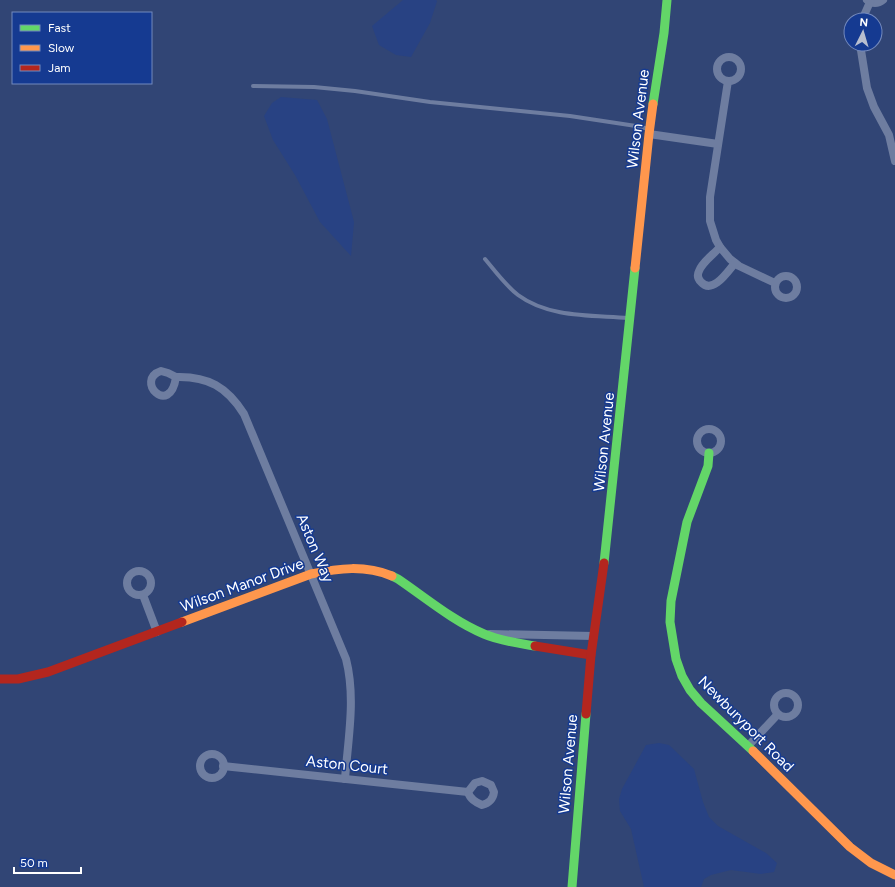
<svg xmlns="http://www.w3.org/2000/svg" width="895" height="887" viewBox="0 0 895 887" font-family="Figtree,sans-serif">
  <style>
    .water { fill: #284283 }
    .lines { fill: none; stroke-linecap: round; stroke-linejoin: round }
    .lane { stroke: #6e7da0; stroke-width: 4 }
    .street { stroke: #6e7da0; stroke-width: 8 }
    .fast { stroke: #63d668; stroke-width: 9 }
    .slow { stroke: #ff974d; stroke-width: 9 }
    .jam { stroke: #b3261e; stroke-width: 9 }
    .labels { text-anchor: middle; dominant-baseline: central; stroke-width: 3; stroke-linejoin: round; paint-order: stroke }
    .street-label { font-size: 15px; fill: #fff; stroke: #153a91 }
  </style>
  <rect width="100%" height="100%" fill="#314575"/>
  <g class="water">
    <polygon points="403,0 436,0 437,1 430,23 411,57 396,55 379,45 372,26"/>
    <polygon points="281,97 317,100 327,119 354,222 351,256 320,222 295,175 273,140 264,116 272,103"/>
    <polygon points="659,743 669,745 694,769 703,802 709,817 718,826 766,853 777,863 774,872 761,874 731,870 711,875 704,879 701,887 644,887 631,829 620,811 619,799 622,789 646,745"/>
  </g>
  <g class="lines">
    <g class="lane">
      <polyline points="253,86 314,87 355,91 430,102 570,116 636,126 649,129"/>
      <path d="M 485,259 C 495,271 505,285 518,295 C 549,318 592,315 628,318"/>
    </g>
    <g class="street">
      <path d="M 867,0 C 872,4 878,4 883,0"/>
      <polyline points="862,20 870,2"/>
      <polyline points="860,44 867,88 874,107 889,135 895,161"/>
      <circle cx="729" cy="69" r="12"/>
      <polyline points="728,81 710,197 710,221 716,240 720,247 730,259 739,266 775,283"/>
      <polyline points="649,134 718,144"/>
      <path d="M 720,247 C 714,254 702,262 699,271 C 697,275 698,279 701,282 C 713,295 728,271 735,263"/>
      <circle cx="786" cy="287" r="11"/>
      <path d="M 161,371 L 168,373 L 176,377 C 170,418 134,380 161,371 Z"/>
      <path d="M 176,377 C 208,376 227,387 244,414 L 346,659 C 356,698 348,739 345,779"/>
      <circle cx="709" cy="441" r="12"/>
      <circle cx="139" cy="583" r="12"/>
      <polyline points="143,595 157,632"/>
      <polyline points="490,634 594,636"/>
      <circle cx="786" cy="705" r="12"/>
      <polyline points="748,746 778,714"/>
      <circle cx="212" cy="766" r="12"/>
      <polyline points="223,766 468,792"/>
      <path d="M 482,781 L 491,785 L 494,792 C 493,800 489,803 482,805 C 475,802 470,799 468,792 L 475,783 Z"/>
    </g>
    <g class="fast">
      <polyline points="653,104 664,33 667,0"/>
      <polyline points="709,453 708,466 687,522 671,601 670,622 676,659 682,676 690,690 701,703 753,751"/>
      <polyline points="604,563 635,268"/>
      <path d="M 392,576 L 398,579 C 426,598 453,621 484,634 C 500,641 518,643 535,646"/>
      <polyline points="572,887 586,714"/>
    </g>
    <g class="slow">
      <polyline points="635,268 649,134 653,104"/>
      <path d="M 182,622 L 311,574 C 339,568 365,565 392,576"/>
      <polyline points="753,751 850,847 871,863 895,875"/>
    </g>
    <g class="jam">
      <polyline points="535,646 591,655"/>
      <polyline points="0,679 18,679 48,672 182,622"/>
      <polyline points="586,714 591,655 604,563"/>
    </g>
  </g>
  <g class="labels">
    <g class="street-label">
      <text transform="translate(638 119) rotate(-83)">Wilson Avenue</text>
      <text transform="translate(604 442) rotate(-84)">Wilson Avenue</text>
      <text transform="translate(315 548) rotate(67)">Aston Way</text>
      <text transform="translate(242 585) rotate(-20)">Wilson Manor Drive</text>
      <text transform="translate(746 724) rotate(45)">Newburyport Road</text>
      <text transform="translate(568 764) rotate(-85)">Wilson Avenue</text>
      <text transform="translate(347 765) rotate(6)">Aston Court</text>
    </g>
  </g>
  <rect x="12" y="12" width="140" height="72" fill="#153a91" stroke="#7389bd"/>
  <rect x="20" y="25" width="20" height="6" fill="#63d668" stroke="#7389bd"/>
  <text x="48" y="32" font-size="12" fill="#ffffff">Fast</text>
  <rect x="20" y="45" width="20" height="6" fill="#ff974d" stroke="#7389bd"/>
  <text x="48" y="52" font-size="12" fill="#ffffff">Slow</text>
  <rect x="20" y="65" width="20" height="6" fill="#b3261e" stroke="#7389bd"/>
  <text x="48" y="72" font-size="12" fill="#ffffff">Jam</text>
  <g transform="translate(863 32) rotate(5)"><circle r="19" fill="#153a91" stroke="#7389bd"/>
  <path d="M0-3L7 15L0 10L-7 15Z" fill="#b7becf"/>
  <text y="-6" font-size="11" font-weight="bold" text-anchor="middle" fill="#ffffff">N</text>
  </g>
  <path d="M14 867v6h67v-6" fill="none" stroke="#ffffff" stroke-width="2"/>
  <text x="20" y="867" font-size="12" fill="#ffffff" stroke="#153a91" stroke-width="3" paint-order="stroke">50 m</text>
</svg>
